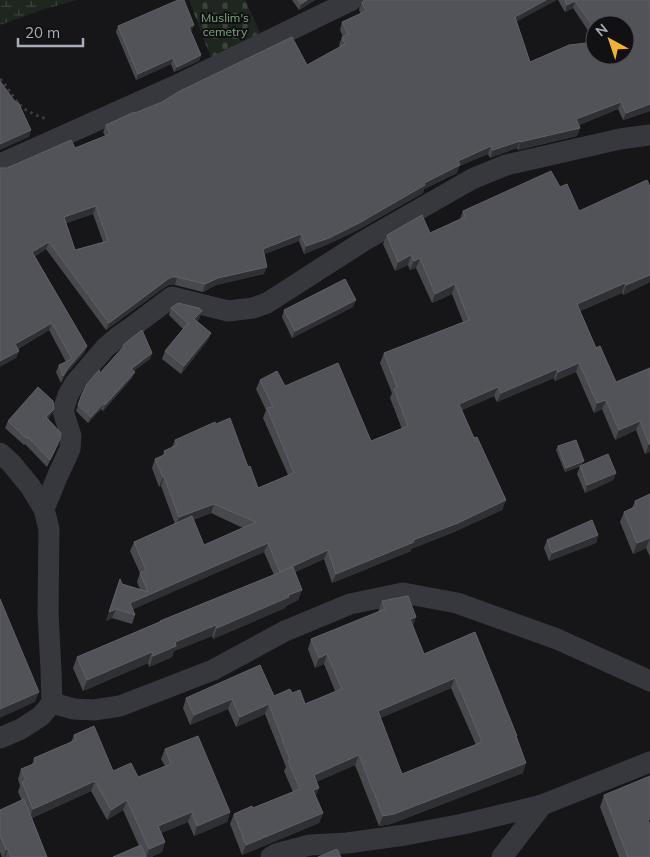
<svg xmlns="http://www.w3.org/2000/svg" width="650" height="857" viewBox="0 0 650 857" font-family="Mulish,sans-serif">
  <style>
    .wetland { fill: url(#wetland-marsh) }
    .cemetery { fill: url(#cemetery-stones) }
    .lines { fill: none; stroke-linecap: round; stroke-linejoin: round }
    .path { stroke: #3d3f44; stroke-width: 3; stroke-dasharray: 2.5 4; stroke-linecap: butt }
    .minor { stroke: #37383d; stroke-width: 21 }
    .wall { fill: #47494d; fill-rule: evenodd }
    .shaded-wall { fill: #2f3033 }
    .building { fill: #525359; stroke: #5f6168; fill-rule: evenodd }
    .labels { text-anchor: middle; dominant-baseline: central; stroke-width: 4; stroke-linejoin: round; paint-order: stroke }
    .park-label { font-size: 12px; fill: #7fa381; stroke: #111113 }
  </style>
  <defs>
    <pattern id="wetland-marsh" width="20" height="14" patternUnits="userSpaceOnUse" patternTransform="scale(1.25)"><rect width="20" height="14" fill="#1e261f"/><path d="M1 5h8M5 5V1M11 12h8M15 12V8" fill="none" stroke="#3c433d"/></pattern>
    <pattern id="cemetery-stones" width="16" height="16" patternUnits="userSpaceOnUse" patternTransform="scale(1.25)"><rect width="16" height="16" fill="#1e261f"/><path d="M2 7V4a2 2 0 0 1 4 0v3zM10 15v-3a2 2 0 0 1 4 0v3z" fill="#3c433d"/></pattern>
  </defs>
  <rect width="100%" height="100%" fill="#161618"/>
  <polygon class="wetland" points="0,0 77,0 48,8 0,25"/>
  <polygon class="cemetery" points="189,0 245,0 260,33 211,58"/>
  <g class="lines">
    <path class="path" d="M 0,79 C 7,86 9,91 15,99 C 22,110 35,115 47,119"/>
    <g class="minor">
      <polyline points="0,164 179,84 352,0"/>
      <polyline points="0,453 11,463 30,486 44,509 49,529 48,612 51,670 52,703 41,716 21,729 0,738"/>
      <polyline points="44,509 58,475 70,449 71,436 63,411 68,395 75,383 105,348 119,336 136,324 172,297 228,311 253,308 267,303 362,242 472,179 506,165 620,139 650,135"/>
      <polyline points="52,703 74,709 94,710 120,706 213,670 285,631 350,604 403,593 457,603 557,639 650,681"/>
      <polyline points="271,857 276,854 310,845 347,843 405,835 463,824 542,805 650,762"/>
      <polyline points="502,857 542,805"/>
    </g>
  </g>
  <g class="wall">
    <polygon points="292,0 315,0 299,10"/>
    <path d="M 558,0 L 650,0 L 650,111 L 623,120 L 618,109 L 579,125 L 580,128 L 577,136 L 518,150 L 517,148 L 490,158 L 488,154 L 459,166 L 457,173 L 424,189 L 423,193 L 356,231 L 326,245 L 304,254 L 299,241 L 264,254 L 264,274 L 216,285 L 203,292 L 175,285 L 169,285 L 165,287 L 106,330 L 46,249 L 35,256 L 87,346 L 84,353 L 65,375 L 61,383 L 56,372 L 59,365 L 66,362 L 49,330 L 18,349 L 19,351 L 16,358 L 1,169 L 7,168 L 75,148 L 105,136 L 103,132 L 106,125 L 135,113 L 307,65 L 340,47 L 339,45 L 342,37 L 343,37 L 340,30 L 342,22 L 361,14 L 359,10 L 362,2 L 517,22 L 530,62 L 625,55 L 595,25 L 595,41 L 573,8 L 565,12 ZM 93,214 L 103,242 L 75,250 L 66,223 Z"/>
    <polygon points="194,25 191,31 201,55 199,61 174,72 171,64 136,80 116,32 118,26"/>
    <path d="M 560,187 L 579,211 L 650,187 L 650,282 L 623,295 L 622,293 L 580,311 L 596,348 L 616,382 L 650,368 L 650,452 L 645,454 L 636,430 L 615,440 L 602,409 L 594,413 L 576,372 L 555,381 L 554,378 L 497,402 L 494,396 L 462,410 L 474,438 L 506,500 L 502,510 L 454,532 L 411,549 L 411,551 L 332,583 L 324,559 L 295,572 L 302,590 L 298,600 L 286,606 L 285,608 L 213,639 L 212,636 L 174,651 L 172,657 L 149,667 L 148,663 L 83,691 L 73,668 L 77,657 L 159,622 L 160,621 L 274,575 L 264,552 L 133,609 L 135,615 L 132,624 L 112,618 L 106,621 L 120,579 L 122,584 L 140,589 L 137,582 L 140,573 L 130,551 L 134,542 L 175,524 L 161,486 L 159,487 L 152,468 L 155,459 L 163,456 L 164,451 L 172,447 L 175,440 L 248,467 L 258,488 L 288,475 L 263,418 L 266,410 L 256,389 L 260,380 L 285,386 L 371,441 L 402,429 L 390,398 L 392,393 L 380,363 L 384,353 L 463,322 L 452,294 L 432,303 L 416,268 L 410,270 L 408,265 L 395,271 L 383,244 L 387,235 L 430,233 L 460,219 L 463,211 ZM 211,513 L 243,528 L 204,545 L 193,520 Z"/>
    <polygon points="353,307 292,338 282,317 284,310"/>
    <polygon points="171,308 202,311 199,319 197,321 211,333 208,340 181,374 162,359 165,351 183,329 169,315"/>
    <polygon points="123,345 152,353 150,359 133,371 132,378 103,411 101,409 88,423 76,411 82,394 122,349"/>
    <polygon points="54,409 51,415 48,419 60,439 47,467 25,444 24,445 5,428 8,421"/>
    <polygon points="558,446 582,465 616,473 613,480 585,493 577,474 580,466 581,466 565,472 556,450"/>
    <polygon points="650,494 650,557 646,548 633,554 620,522 624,512 632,508 635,501"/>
    <polygon points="598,535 596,543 549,561 544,548 547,540"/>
    <path d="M 382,601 L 413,626 L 424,654 L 475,632 L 517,737 L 523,773 L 391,824 L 379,826 L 355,765 L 316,782 L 319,788 L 315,797 L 323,813 L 319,823 L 242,855 L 230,824 L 234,814 L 253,808 L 293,792 L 284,771 L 286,767 L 265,714 L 236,727 L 228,709 L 190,725 L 183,708 L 186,698 L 274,696 L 292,693 L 305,704 L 335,691 L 324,664 L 315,668 L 308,649 L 311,639 L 378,612 ZM 451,688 L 476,745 L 402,774 L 380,718 Z"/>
    <polygon points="74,735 113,771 138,777 165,766 161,759 165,749 230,812 227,822 194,836 188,822 161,833 165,842 162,852 151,857 113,857 139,846 123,810 107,820 91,791 32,818 47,857 2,857 0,852 0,810 22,801 18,792 20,786 18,779 21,769 32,765 34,758 71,742"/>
    <polygon points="604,795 650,857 619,857 600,807"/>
  </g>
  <g class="shaded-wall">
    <polygon points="307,0 315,0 299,10 301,4"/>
    <polygon points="546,0 557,0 512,24 515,17"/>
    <polygon points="575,1 573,8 565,12 567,5"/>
    <polygon points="194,25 191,31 187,32 189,27"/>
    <polygon points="201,55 199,61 174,72 177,67"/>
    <polygon points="173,58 171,64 136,80 138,74"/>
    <polygon points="621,102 618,109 573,127 576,119"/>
    <polygon points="650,104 650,111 623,120 626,113"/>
    <polygon points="580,128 577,136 518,150 520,142"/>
    <polygon points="31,130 29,137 0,150 0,144"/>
    <polygon points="520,141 517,148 490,158 493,150"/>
    <polygon points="491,146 488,154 459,166 457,173 424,189 423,193 356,231 326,245 304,254 306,246 424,183 458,161"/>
    <polygon points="96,206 93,214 62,225 64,217"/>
    <polygon points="301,234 299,241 260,256 263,249"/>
    <polygon points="49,242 46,249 30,260 32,252"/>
    <polygon points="411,255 408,265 395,271 398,262"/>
    <polygon points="420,258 416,268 410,270 414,261"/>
    <polygon points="267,267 264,274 216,285 203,292 205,284 218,278"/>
    <polygon points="650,275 650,282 623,295 626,285"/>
    <polygon points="172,277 177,277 175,285 169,285 165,287 106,330 109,323 168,279"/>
    <polygon points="625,283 622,293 574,313 577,304"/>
    <polygon points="455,284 452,294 432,303 435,294"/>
    <polygon points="356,300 353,307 292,338 295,331"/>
    <polygon points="202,311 199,319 191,327 194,319"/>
    <polygon points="52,323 49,330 12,352 15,344"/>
    <polygon points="211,333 208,340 181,374 184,366"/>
    <polygon points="87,346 84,353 65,375 61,383 63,376 68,368"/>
    <polygon points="19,351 16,358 0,367 0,361"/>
    <polygon points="152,353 150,359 129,375 131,369"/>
    <polygon points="579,363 576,372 555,381 558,372"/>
    <polygon points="557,369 554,378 497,402 501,393"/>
    <polygon points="135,372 132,378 103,411 105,405"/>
    <polygon points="498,387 494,396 455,413 459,404"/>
    <polygon points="606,400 602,409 594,413 597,403"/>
    <polygon points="104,403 101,409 88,423 91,417"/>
    <polygon points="54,409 51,415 43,424 46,417"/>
    <polygon points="640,421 636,430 615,440 619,430"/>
    <polygon points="60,439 58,446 47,467 50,460"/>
    <polygon points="649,444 650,444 650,452 645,454"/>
    <polygon points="584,461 582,465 565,472 566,468"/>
    <polygon points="616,473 613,480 585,493 587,485"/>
    <polygon points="163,477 164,477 161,486 159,487"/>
    <polygon points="506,500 502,510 454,532 411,549 411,551 332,583 336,574"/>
    <polygon points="214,504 211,513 176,526 179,517"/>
    <polygon points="598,535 596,543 549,561 552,553"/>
    <polygon points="650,538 646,548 633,554 637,543"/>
    <polygon points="268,543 264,552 127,612 130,603"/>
    <polygon points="328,550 324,559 276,581 280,572"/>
    <polygon points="302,590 298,600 286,606 285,608 213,639 217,628"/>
    <polygon points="116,609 112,618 106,621 109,612"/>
    <polygon points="416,617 413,627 410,619"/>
    <polygon points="216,625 212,636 174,651 172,657 149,667 153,656 175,642"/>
    <polygon points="152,652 148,663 83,691 87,680"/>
    <polygon points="327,654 324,664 315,668 319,658"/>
    <polygon points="455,678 451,688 374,721 378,711"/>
    <polygon points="39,692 35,702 0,718 0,709"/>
    <polygon points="232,699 228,709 190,725 194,715"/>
    <polygon points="269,704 265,714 236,727 240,717"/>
    <polygon points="359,755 355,765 310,785 314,775"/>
    <polygon points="526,763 523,773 391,824 379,826 383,816"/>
    <polygon points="95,781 91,791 29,819 33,809"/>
    <polygon points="319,788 315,798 313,790"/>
    <polygon points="127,800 123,810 107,820 111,810"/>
    <polygon points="192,812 188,822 154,836 158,826"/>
    <polygon points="230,812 227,822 194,836 197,826"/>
    <polygon points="323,813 319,823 242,855 246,845"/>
    <polygon points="165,842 162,852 151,857 146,857 149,849"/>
    <polygon points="8,849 5,857 4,857 6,850"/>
  </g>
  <g class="building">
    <polygon points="178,0 184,0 194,25 189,27 201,55 177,67 173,58 138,74 118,26"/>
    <polygon points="298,0 307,0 301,4"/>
    <path d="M 364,0 L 546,0 L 515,17 L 530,62 L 569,45 L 595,42 L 595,55 L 625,55 L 625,25 L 595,25 L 595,29 L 575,1 L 567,5 L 565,0 L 650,0 L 650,104 L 626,113 L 621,102 L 576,119 L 580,128 L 520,142 L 520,141 L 493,150 L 491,146 L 458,161 L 460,165 L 424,183 L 425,185 L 359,223 L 329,238 L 306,246 L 301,234 L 263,249 L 267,267 L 218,278 L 205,284 L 177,277 L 172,277 L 168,279 L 109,323 L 49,242 L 32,252 L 87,346 L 68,368 L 63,376 L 59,365 L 72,359 L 52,323 L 15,344 L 19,351 L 0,361 L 0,168 L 7,168 L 71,140 L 75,148 L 110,134 L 106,125 L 134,112 L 135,113 L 162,102 L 180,91 L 292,37 L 307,65 L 345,44 L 342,37 L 348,34 L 342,22 L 366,11 L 362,2 ZM 96,206 L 108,241 L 75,250 L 64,217 Z"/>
    <polygon points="0,81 16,103 18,102 31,130 0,144"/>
    <polygon points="551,171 560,187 567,184 579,211 647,180 650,187 650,275 626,285 625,283 577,304 596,348 600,346 616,382 650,368 650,444 649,444 640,421 619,430 606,400 597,403 579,363 558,372 557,369 501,393 498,387 459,404 474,438 477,437 506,500 458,523 413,540 414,542 336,574 328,550 280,572 268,543 130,603 135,615 116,609 109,612 120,579 122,584 148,592 140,573 146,570 134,542 192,516 204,545 256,522 214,504 179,517 164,477 163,477 155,459 166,454 164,451 177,445 175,440 215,422 216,424 230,418 248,467 250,466 258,488 294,473 267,408 273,407 260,380 277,371 285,386 338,363 371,441 408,426 394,389 397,387 384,353 469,320 455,284 435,294 420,258 414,261 411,255 398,262 387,235 422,215 430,233 465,217 463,211"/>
    <polygon points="345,279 356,300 295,331 284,310"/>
    <polygon points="178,303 199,308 202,311 194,319 211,333 184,366 165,351 188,323 171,308"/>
    <polygon points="142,330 152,353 131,369 135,372 105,405 104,403 91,417 78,405 82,394 87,384 99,370 100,373 124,346 123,345"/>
    <polygon points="38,387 53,401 54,409 46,417 61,433 60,439 50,460 28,437 27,439 8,421"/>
    <polygon points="576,440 584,461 566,468 558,446"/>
    <polygon points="608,454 616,473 587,485 580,466"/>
    <polygon points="650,494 650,538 637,543 624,512 637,506 635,501"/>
    <polygon points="592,520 598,535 552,553 547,540"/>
    <polygon points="293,567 302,590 288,595 289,597 217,628 216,625 175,642 176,646 153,656 152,652 87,680 77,657 162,621 160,621"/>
    <path d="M 408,596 L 416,617 L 410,619 L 424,654 L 475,632 L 517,736 L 516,736 L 526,763 L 394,814 L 383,816 L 359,755 L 314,775 L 319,788 L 313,790 L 323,813 L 246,845 L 234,814 L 252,806 L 253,808 L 300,789 L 288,761 L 290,760 L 269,704 L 240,717 L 232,699 L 194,715 L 186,698 L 260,665 L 274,696 L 290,689 L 292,693 L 300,690 L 305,704 L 342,689 L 327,654 L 319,658 L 311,639 L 385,609 L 382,601 ZM 455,678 L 482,742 L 402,774 L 378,711 Z"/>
    <polygon points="0,599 39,692 0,709"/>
    <polygon points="94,726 113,771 131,763 138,777 171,764 165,749 198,736 230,812 197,826 192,812 158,826 165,842 149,849 127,800 111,810 95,781 33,809 22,782 26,780 21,769 36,763 34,758 76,740 74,735"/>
    <polygon points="650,776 650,819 648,820 650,825 650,857 628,857 604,795"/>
    <polygon points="24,799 47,857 11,857 8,849 6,850 0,835 0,810"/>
    <polygon points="141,845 146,857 113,857"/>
    <polygon points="337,849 341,857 318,857"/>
  </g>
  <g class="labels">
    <g class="park-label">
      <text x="225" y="17">Muslim's<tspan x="225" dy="14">cemetry</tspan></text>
    </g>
  </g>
  <g transform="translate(610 40) rotate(320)"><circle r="24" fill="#111113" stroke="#4d4f55"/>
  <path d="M0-4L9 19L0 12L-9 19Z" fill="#f2b134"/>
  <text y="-8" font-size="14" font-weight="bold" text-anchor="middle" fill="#a8adb8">N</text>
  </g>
  <path d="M18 38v8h65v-8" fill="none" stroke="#a8adb8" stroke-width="2.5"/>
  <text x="25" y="38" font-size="15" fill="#a8adb8" stroke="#111113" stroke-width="4" paint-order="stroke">20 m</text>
</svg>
